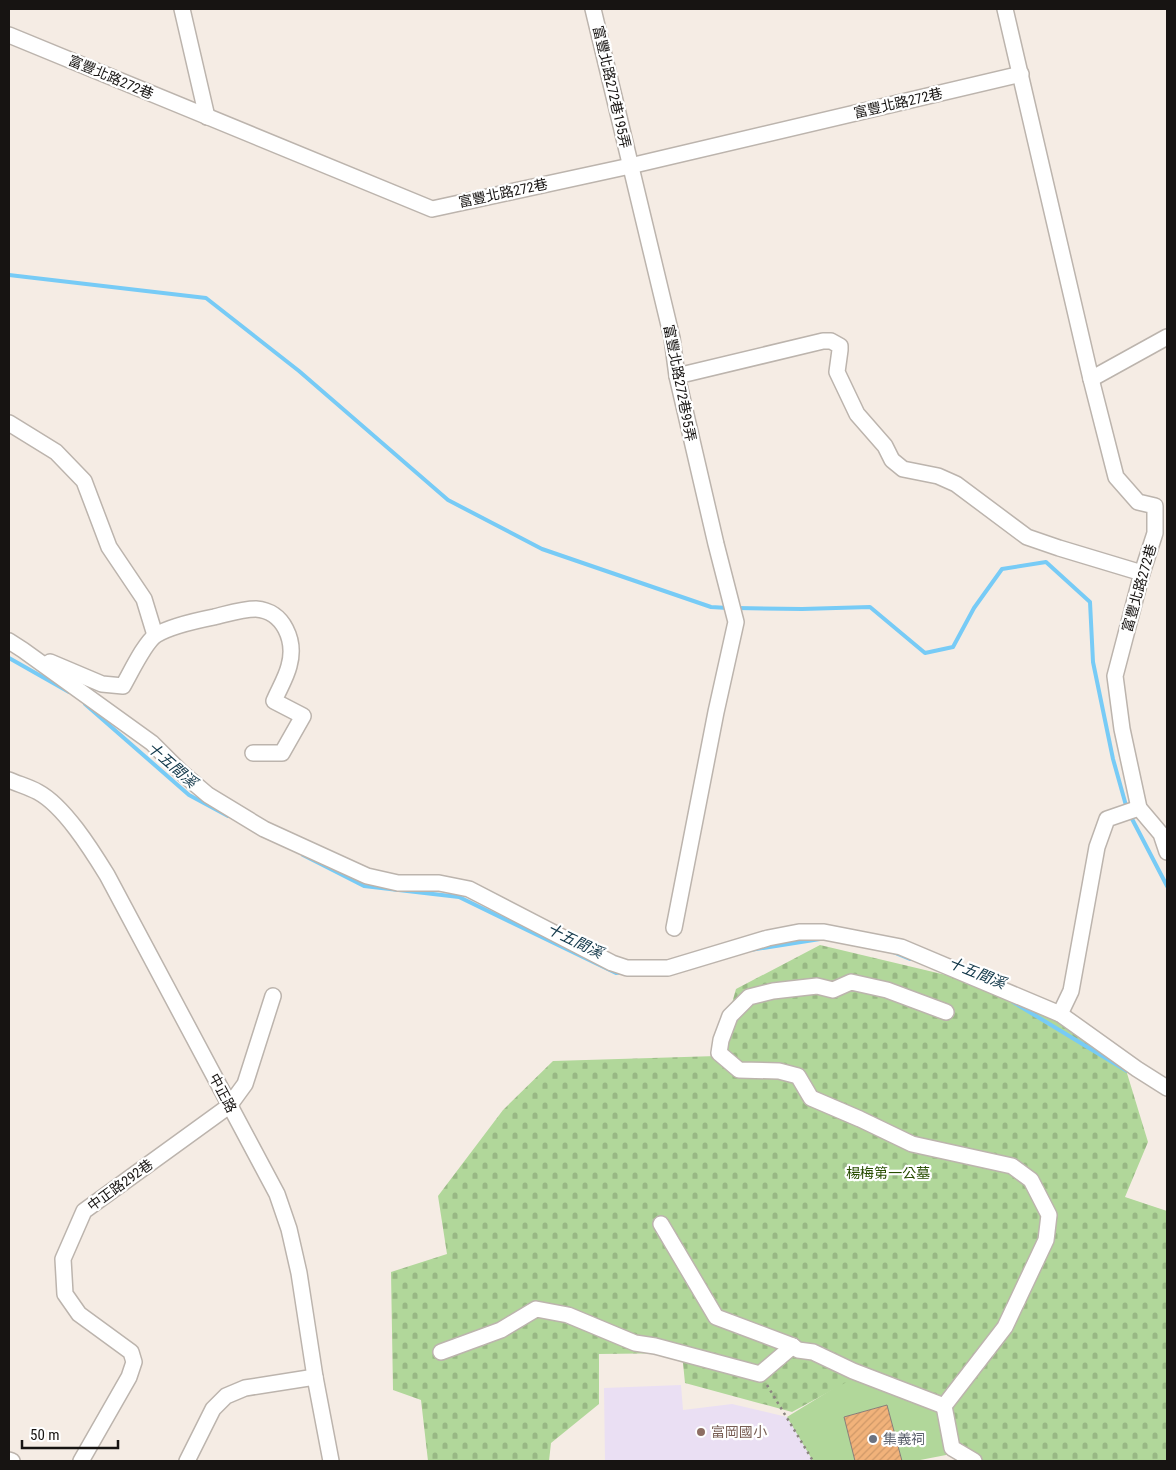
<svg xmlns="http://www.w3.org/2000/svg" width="1176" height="1470" viewBox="0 0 1176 1470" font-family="'Roboto Condensed','Noto Sans TC',sans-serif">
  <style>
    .education { fill: #eadff3 }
    .green { fill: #b1d79a }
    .cemetery { fill: url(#cemetery-stones) }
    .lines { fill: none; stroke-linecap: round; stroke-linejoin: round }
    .stream { stroke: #77cbf6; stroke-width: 4 }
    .building { fill: url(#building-hatch); stroke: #867e78 }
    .minor-casing { stroke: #bcb4ad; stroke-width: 18 }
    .path { stroke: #8a847f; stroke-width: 2.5; stroke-dasharray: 2.5 4; stroke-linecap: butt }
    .minor { stroke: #fff; stroke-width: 15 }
    .education-dot { fill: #8d6e63; stroke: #fff; stroke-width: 2 }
    .worship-dot { fill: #6b7280; stroke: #fff; stroke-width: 2 }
    .labels { text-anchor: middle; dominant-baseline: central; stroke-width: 4.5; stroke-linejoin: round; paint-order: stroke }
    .street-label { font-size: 14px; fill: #171412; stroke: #fff }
    .park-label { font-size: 14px; fill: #274c01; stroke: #fff }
    .education-label { font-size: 14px; fill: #785e54; stroke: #fff; text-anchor: start }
    .worship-label { font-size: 14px; fill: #5b616d; stroke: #fff; text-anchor: start }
    .water-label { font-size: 15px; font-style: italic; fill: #103648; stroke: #fff }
  </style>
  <defs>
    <pattern id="cemetery-stones" width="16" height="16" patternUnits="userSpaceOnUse" patternTransform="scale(1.25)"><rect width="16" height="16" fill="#b1d79a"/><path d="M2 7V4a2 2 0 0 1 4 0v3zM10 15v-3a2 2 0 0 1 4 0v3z" fill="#98b884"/></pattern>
    <pattern id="building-hatch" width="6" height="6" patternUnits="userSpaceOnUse" patternTransform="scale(1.25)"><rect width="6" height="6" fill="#f1b27a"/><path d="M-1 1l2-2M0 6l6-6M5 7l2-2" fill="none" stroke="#ce9868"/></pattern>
  </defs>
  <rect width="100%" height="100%" fill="#f5ece4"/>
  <polygon class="education" points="681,1385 683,1410 732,1404 787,1417 807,1447 812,1461 605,1461 604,1388"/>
  <polygon class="green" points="852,1377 944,1406 952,1448 946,1455 915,1461 902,1461 887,1405 844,1417 855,1461 813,1461 787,1417"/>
  <polygon class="cemetery" points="820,945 946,975 1034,1005 1119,1047 1148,1142 1125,1197 1167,1211 1167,1461 977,1461 956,1444 949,1398 853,1377 845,1383 792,1412 685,1383 682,1353 599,1354 599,1404 551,1443 549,1461 428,1461 421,1400 393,1390 391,1272 447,1254 438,1196 503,1110 553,1061 717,1056 736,989"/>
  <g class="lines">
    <g class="stream">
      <polyline points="9,275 206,298 299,371 448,500 542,549 711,607 728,608"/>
      <polyline points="737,608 802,609 870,607 925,653 953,647 974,608 1002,569 1046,562 1090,602 1093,662 1113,759 1127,809"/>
      <polyline points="9,658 69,692"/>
      <polyline points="85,704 189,795 228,816"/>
      <polyline points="1130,815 1167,886"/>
      <polyline points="303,855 364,886 459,897 616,973 623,972"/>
      <polyline points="750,950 820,939"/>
      <polyline points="893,952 910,959"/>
      <polyline points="1013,1002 1127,1071"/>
    </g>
  </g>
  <polygon class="building" points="887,1405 902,1461 855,1461 844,1417"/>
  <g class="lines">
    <defs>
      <g id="minor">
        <polyline points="182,9 207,117"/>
        <polyline points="593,9 672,338 677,376 716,544 736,622 716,712 674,928"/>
        <polyline points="1005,9 1091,379 1116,477 1138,502 1155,506 1155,533 1142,573 1115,676 1122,729 1139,808 1161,834 1167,852"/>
        <polyline points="9,35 432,209 630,166 1021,74"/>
        <polyline points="677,376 823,341 831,341 840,346 840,350 837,372 857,414 885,446 892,460 903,469 938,476 956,484 1027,537 1059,548 1142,573"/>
        <polyline points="1091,379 1167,337"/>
        <polyline points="9,423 56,452 84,481 109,547 144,599 155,635"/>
        <polyline points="9,641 23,650 152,743 181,772 208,795 264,829 367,876 398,883 439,883 469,889 612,963 627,968 668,968 768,938 799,932 824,932 901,947 1060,1014 1137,1069 1167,1088"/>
        <path d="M 50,662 L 102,684 L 123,686 C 130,674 145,642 156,635 C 169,627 199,620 214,617 C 227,614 242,609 256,609 C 284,611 296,641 289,666 C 286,678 279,689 274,701 L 303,716 L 282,753 L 253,753"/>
        <path d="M 9,780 C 18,784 29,787 38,792 C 64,806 91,849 107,875 L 277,1194 L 289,1229 L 299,1273 L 315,1377 L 331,1461"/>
        <polyline points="946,1012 887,990 851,982 833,990 817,986 773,991 749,997 730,1016 721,1040 719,1053 739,1070 779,1071 798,1076 811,1098 860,1119 912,1144 1012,1166 1031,1180 1049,1215 1046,1240 1005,1327 944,1406 952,1448 974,1461"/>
        <polyline points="1060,1014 1071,991 1097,847 1107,819 1139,808"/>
        <polyline points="661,1224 716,1317 793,1346 798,1350 813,1352 853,1371 944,1406"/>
        <polyline points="441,1352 501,1330 536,1309 568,1315 635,1343 655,1346 760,1374 793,1346"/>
        <polyline points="9,1460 12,1461"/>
        <polyline points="81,1461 129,1377 134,1362 131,1352 79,1314 65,1294 63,1259 84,1211 229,1106 245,1084 273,996"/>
        <polyline points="187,1461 213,1409 226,1396 245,1388 315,1377"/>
      </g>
    </defs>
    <use href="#minor" class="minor-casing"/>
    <polyline class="path" points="767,1385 813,1461"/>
    <use href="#minor" class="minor"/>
  </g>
  <circle class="education-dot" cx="701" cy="1432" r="5"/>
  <circle class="worship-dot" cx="873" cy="1439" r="5"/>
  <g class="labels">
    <g class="street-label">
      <text transform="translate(111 77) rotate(23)">富豐北路272巷</text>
      <text transform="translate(612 87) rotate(77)">富豐北路272巷195弄</text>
      <text transform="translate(898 103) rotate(-13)">富豐北路272巷</text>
      <text transform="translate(503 193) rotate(-12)">富豐北路272巷</text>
      <text transform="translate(680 383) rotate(79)">富豐北路272巷95弄</text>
      <text transform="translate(1139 588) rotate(-74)">富豐北路272巷</text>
      <text transform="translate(223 1093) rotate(62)">中正路</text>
      <text transform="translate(120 1185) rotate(-36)">中正路292巷</text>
    </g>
    <g class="park-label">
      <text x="888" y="1173">楊梅第一公墓</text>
    </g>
    <g class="education-label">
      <text x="711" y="1432">富岡國小</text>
    </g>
    <g class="worship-label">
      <text x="883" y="1439">集義祠</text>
    </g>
    <g class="water-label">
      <text transform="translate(172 765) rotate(41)">十五間溪</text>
      <text transform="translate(575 941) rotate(26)">十五間溪</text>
      <text transform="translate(977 973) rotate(22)">十五間溪</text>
    </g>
  </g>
  <rect width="1176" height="1470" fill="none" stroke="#171412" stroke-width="20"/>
  <path d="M22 1440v8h96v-8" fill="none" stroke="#171412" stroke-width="2.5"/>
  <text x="30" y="1440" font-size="15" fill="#171412" stroke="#ffffff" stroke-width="4" paint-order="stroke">50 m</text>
</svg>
